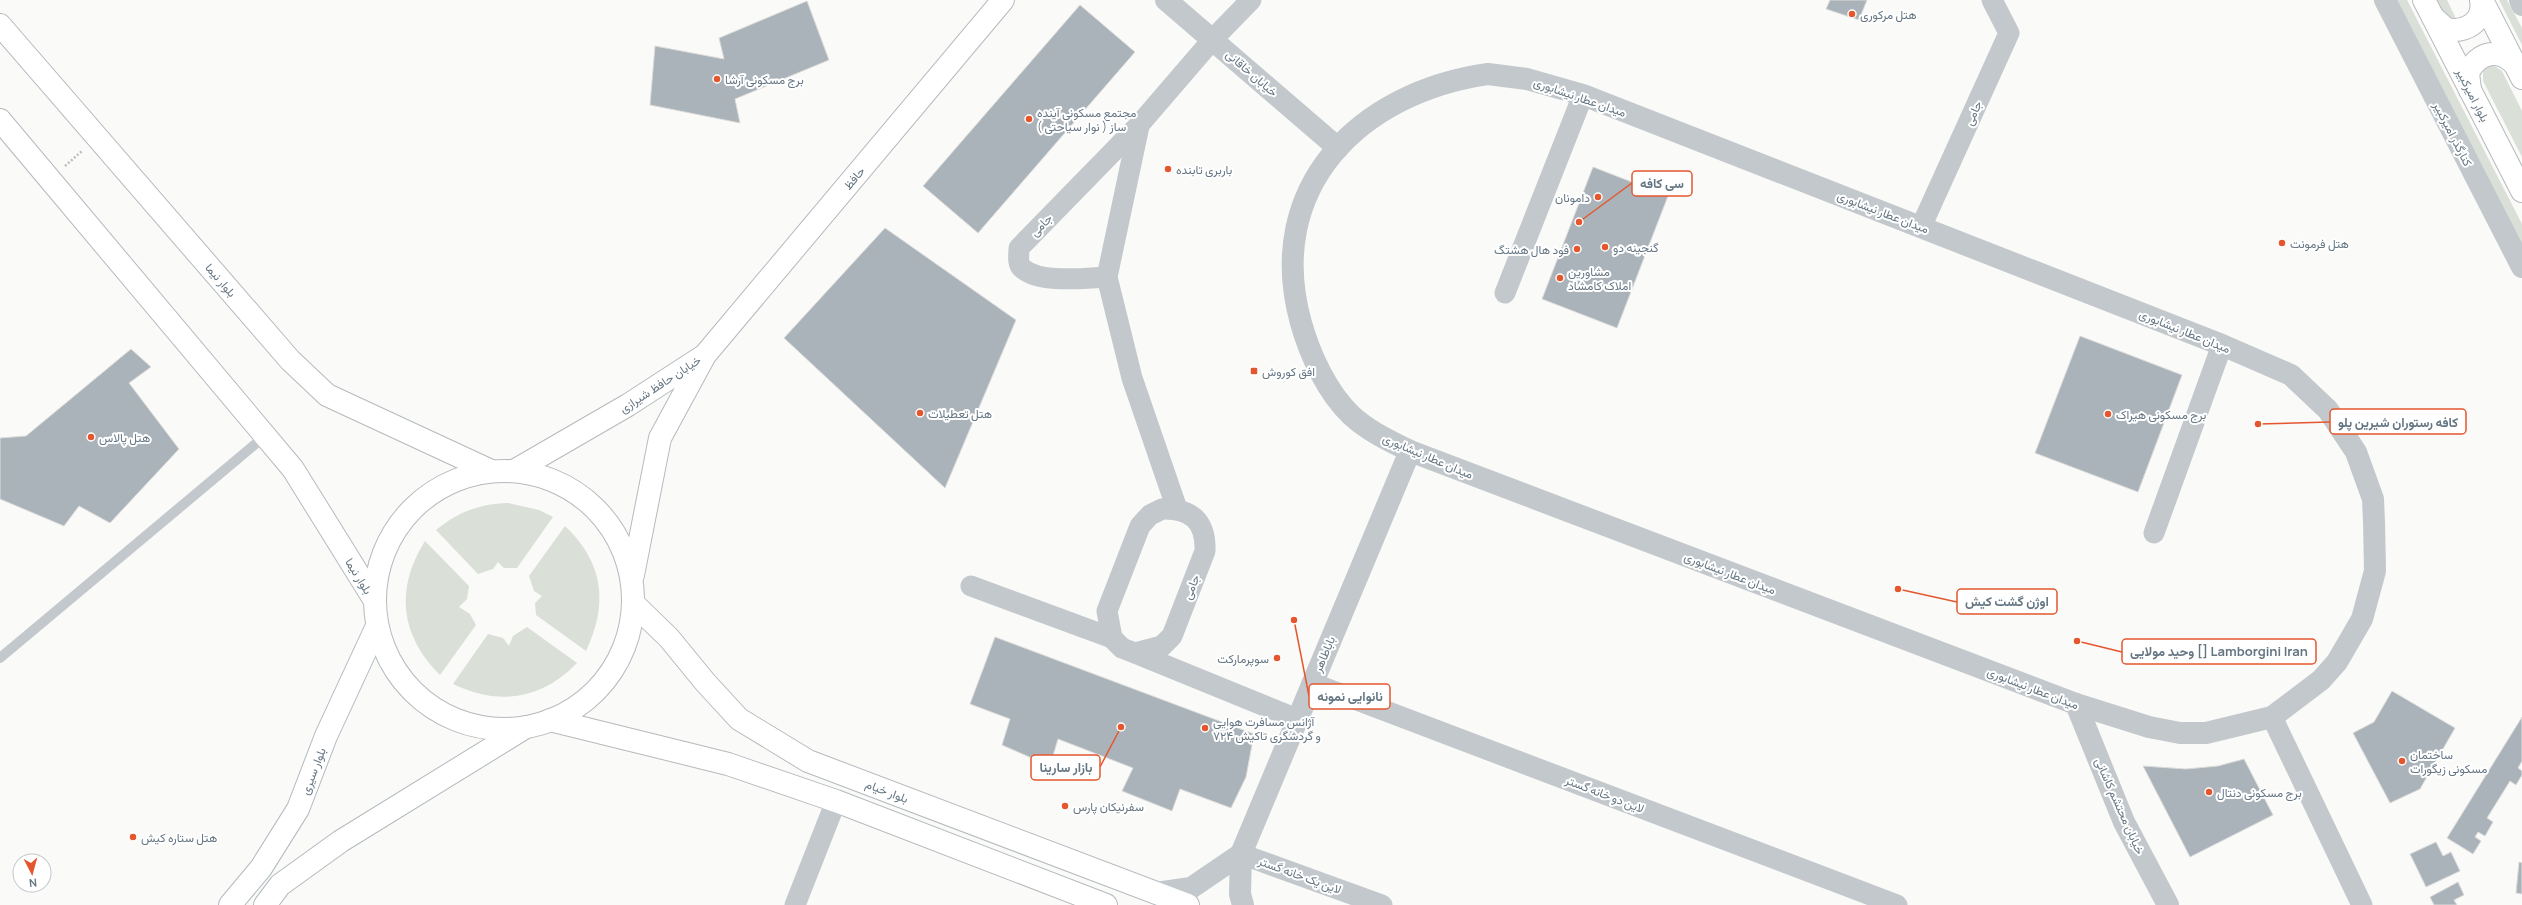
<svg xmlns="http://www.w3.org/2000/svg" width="2522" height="905" viewBox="0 0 2522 905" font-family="Manrope,Vazirmatn,sans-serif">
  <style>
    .green { fill: #dadfd7 }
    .building { fill: #aab3b9; stroke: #dcdcda }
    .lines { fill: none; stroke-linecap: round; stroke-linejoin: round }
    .secondary-casing { stroke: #b3babf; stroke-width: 24 }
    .primary-casing { stroke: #b5babe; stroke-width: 24 }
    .path { stroke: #bbbfc2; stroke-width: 2.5; stroke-dasharray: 2 2; stroke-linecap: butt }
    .service { stroke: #c3c8cc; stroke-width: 10 }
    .minor { stroke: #c3c8cc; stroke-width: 21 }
    .tertiary { stroke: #c3c8cc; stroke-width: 22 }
    .secondary { stroke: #fff; stroke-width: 22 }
    .primary { stroke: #fff; stroke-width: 22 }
    .poi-dot { fill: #e4572e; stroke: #fff; stroke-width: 1.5 }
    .labels { text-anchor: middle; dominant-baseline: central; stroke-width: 4; stroke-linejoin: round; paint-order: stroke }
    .poi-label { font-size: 12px; fill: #657683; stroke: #fff; text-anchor: start }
    .street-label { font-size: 12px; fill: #657683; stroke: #fff }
    .leader { fill: none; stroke: #e4572e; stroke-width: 1.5 }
    .callout-dot { fill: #e4572e; stroke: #fff; stroke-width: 1.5 }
    .callout { fill: #fff; stroke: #e4572e; stroke-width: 1.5 }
    .callout-label { font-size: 13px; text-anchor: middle; font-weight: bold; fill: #657683 }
  </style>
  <rect width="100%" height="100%" fill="#fafaf8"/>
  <g class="green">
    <polygon points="2397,0 2407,0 2522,224 2522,244"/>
    <polygon points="2424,0 2447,0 2458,23"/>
    <polygon points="2499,0 2507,0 2522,28 2522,45"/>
    <polygon points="2493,65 2502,71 2522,111 2522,157 2483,81 2483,70"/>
    <path d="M 508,503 L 539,510 L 553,517 L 517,568 L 504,568 L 498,562 L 493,569 L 478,574 L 436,530 C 458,512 479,504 508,503 Z"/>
    <path d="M 565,526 C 603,562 609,603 586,651 L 536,615 L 535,603 L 542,596 L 534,591 L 529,576 Z"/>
    <path d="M 425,541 L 469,586 L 467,599 L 459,607 L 470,614 L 476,625 L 440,675 C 400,635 395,589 425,541 Z"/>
    <path d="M 527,627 L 577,663 C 541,700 499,706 453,684 L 488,634 L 503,638 L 509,646 L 513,636 Z"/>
  </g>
  <g class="building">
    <polygon points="1830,0 1867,0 1859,20 1826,9"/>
    <polygon points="807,1 829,60 735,99 740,123 650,105 655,46 724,59 719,38"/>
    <polygon points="1080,5 1135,52 978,233 923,186"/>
    <polygon points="1593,167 1668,196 1617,328 1542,299"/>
    <polygon points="885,228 1016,320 945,488 784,338"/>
    <polygon points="2080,336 2182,375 2138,492 2035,453"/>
    <polygon points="131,349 151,367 129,383 179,449 110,523 79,506 64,526 0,499 0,438 26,436"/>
    <polygon points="995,637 1254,734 1246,777 1231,808 1180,789 1172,811 1122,791 1133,768 1058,739 1050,766 1002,745 1010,719 970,704"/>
    <polygon points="2392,691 2455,728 2420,789 2390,803 2353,733 2374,722"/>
    <polygon points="2522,717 2522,761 2518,768 2522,771 2522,775 2516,785 2510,781 2487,818 2493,822 2485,836 2478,832 2475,837 2481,841 2473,854 2447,838"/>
    <polygon points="2244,759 2273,815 2190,857 2143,766 2186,769 2218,766"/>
    <polygon points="2436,842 2443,856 2451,852 2460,871 2426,887 2410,854"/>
    <polygon points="2519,862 2522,863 2522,894 2516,893"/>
    <polygon points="2458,882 2464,895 2454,900 2457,905 2434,905 2430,897"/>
  </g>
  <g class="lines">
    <defs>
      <g id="secondary">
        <polyline points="230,905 261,868 298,809 326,736 377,626"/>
        <polyline points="265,905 280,885 341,841 526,727"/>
      </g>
      <g id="primary">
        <polyline points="2424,0 2522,191"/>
        <polyline points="2482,0 2522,78"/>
        <path d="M 2433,17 L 2446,29 C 2465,33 2485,22 2481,0"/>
        <polyline points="0,25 290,360 327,395 491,471"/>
        <path d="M 2470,90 L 2468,73 C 2478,51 2501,47 2517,67"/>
        <polyline points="0,120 293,469 375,601"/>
        <polyline points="514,471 628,405 702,357"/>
        <circle cx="504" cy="600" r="129"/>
        <polyline points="633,575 660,438 705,355 1003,0"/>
        <polyline points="634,604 669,638 705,682 739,719 808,761 1188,905"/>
        <polyline points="550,720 728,764 836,801 1106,905"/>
      </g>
    </defs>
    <use href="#secondary" class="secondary-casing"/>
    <use href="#primary" class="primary-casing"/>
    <polyline class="path" points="65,166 82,151"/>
    <polyline class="service" points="0,658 265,436"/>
    <g class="minor">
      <polyline points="1139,126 1107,277 1132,378 1177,509"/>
      <polyline points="1921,227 2009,33 1992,0"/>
      <path d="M 1107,277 C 1085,278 1040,284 1022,268 C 1017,263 1019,255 1019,248 L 1139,125 L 1213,39 L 1251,0"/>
      <polyline points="1505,293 1583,95"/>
      <path d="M 1162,509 C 1192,508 1206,522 1205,551 L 1172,636 L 1162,646 L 1135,653 L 1122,648 L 1112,638 L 1107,611 L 1140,526 L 1150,515 Z"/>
      <polyline points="2154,533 2222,345"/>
      <polyline points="971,586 1112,638"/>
      <polyline points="1135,653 1297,719"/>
      <polyline points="1312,683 1897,905"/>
      <polyline points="2272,717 2362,905"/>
      <polyline points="1241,854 1382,905"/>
      <polyline points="795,905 836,801"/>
    </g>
    <g class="tertiary">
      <polyline points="1166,0 1338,148"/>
      <polyline points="2385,0 2522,267"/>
      <polyline points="2520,0 2522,5"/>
      <path d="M 1488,74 L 1527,79 L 1583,95 L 2222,345 L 2291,375 L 2328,410 L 2356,452 L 2373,499 L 2374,522 L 2375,571 L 2362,619 L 2337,662 L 2321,680 L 2272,717 L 2206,733 L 2180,733 L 2149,727 L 2076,704 L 1410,451 C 1390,441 1368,431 1351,415 C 1327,392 1310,355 1301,323 C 1263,187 1360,92 1488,74 Z"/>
      <polyline points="2076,704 2124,822 2168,905"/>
      <polyline points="1156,893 1191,888 1241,854"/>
      <polyline points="1243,905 1240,894 1241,854 1410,451"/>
    </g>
    <use href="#secondary" class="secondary"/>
    <use href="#primary" class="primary"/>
  </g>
  <g class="poi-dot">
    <circle cx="1852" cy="14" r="4"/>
    <circle cx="717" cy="79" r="4"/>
    <circle cx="1029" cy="119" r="4"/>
    <circle cx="1168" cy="169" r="4"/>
    <circle cx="1598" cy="197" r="4"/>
    <circle cx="2282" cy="243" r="4"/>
    <circle cx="1605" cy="247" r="4"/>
    <circle cx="1577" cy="249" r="4"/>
    <circle cx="1560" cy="278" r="4"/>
    <rect x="1250" y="367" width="8" height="8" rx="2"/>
    <circle cx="920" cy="413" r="4"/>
    <circle cx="2108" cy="414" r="4"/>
    <circle cx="91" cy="437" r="4"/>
    <circle cx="1277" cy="658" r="4"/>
    <circle cx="1205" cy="728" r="4"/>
    <circle cx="2402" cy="761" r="4"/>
    <circle cx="2209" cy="792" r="4"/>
    <circle cx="1065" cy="806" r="4"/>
    <circle cx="133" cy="837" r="4"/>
  </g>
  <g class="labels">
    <g class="poi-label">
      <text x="1860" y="14">هتل مرکوری</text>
      <text x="725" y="79">برج مسکونی آرشا</text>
      <text x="1037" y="112">مجتمع مسکونی آینده<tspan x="1037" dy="14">ساز ( نوار سیاحتی )</tspan></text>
      <text x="1176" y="169">باربری تابنده</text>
      <text x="1590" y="197" text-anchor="end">دامونان</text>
      <text x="2290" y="243">هتل فرمونت</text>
      <text x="1613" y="247">گنجینه دو</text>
      <text x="1569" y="249" text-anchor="end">فود هال هشتگ</text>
      <text x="1568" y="271">مشاورین<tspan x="1568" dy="14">املاک کامشاد</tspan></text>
      <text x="1262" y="371">افق کوروش</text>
      <text x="928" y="413">هتل تعطیلات</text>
      <text x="2116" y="414">برج مسکونی هیراک</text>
      <text x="99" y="437">هتل پالاس</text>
      <text x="1269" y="658" text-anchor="end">سوپرمارکت</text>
      <text x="1213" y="721">آژانس مسافرت هوایی<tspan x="1213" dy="14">و گردشگری تاکیش ۷۲۴</tspan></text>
      <text x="2410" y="754">ساختمان<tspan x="2410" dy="14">مسکونی زیگورات</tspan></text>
      <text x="2217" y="792">برج مسکونی دنتال</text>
      <text x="1073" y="806">سفرنیکان پارس</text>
      <text x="141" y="837">هتل ستاره کیش</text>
    </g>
    <g class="street-label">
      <text transform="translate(1252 73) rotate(41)">خیابان خاقانی</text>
      <text transform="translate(2473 95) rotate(63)">بلوار امیرکبیر</text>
      <text transform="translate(1580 97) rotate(19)">میدان عطار نیشابوری</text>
      <text transform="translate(1973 113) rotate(-66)">جامی</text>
      <text transform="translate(2453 134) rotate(63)">کنارگذر امیرکبیر</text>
      <text transform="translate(854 178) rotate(-50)">حافظ</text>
      <text transform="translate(1883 212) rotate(21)">میدان عطار نیشابوری</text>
      <text transform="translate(1041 225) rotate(-46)">جامی</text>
      <text transform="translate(221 280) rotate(49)">بلوار نیما</text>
      <text transform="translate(2185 331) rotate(22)">میدان عطار نیشابوری</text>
      <text transform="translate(660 384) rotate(-33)">خیابان حافظ شیرازی</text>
      <text transform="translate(1428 456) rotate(23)">میدان عطار نیشابوری</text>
      <text transform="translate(1730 573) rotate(21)">میدان عطار نیشابوری</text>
      <text transform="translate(359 576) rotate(58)">بلوار نیما</text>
      <text transform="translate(1191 587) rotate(-69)">جامی</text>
      <text transform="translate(1324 654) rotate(-67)">باباطاهر</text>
      <text transform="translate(2033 688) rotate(21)">میدان عطار نیشابوری</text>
      <text transform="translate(313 771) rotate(-69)">بلوار سیری</text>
      <text transform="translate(887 791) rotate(21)">بلوار خیام</text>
      <text transform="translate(1605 794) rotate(21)">لاین دو خانه گستر</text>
      <text transform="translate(2120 806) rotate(66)">خیابان محتشم کاشانی</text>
      <text transform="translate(1300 875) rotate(20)">لاین یک خانه گستر</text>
    </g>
  </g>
  <path class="leader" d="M1579 222L1632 183M2258 424L2330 422M1898 589L1957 602M2077 641L2122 652M1294 620L1309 696M1121 727L1100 767"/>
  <g class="callout-dot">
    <circle cx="1579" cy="222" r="4"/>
    <circle cx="2258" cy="424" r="4"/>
    <circle cx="1898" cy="589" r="4"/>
    <circle cx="2077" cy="641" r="4"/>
    <circle cx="1294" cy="620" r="4"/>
    <circle cx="1121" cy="727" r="4"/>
  </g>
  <g class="callout">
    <rect x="1632" y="171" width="60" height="25" rx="4"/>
    <rect x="2330" y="409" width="136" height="25" rx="4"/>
    <rect x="1957" y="589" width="100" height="25" rx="4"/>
    <rect x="2122" y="639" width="194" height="25" rx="4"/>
    <rect x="1309" y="684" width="81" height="25" rx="4"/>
    <rect x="1031" y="755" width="69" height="25" rx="4"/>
  </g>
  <g class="callout-label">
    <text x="1662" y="188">سی کافه</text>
    <text x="2398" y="427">کافه رستوران شیرین پلو</text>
    <text x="2007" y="606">اوژن گشت كيش</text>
    <text x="2219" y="656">وحید مولایی [] Lamborgini Iran</text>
    <text x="1350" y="701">نانوایی نمونه</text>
    <text x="1066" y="772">بازار سارینا</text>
  </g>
  <g transform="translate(32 873) rotate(174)"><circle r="19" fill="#ffffff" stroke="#c1c8cd"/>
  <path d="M0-3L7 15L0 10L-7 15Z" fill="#e4572e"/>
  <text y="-6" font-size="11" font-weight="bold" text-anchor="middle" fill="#657683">N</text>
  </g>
</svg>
